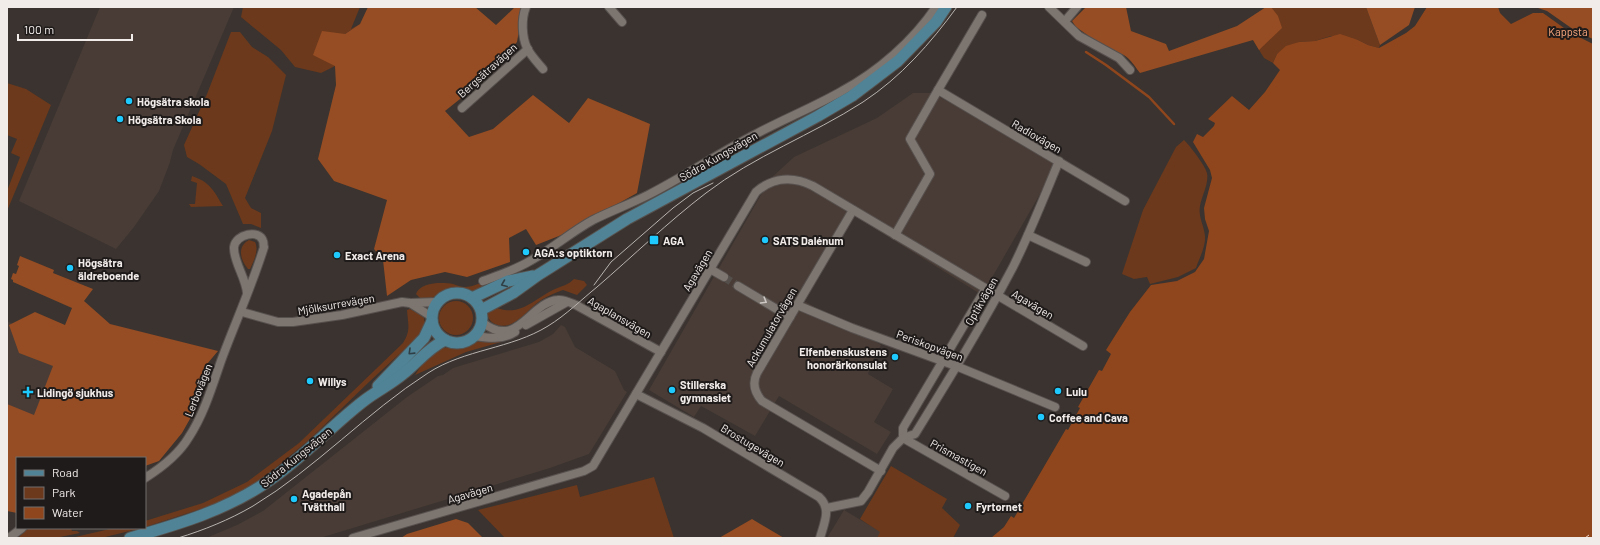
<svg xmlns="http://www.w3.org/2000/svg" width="1600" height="545" viewBox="0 0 1600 545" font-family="Barlow,sans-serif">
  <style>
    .built { fill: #493c36 }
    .green { fill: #6c391c }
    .forest { fill: #964d23 }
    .water { fill: #90461c }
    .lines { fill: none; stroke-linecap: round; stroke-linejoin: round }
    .stream { stroke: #90461c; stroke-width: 2.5 }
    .ferry { stroke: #f0dacf; stroke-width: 1; stroke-dasharray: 5 4; stroke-linecap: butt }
    .minor-tunnel { stroke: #554f4b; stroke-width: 8; stroke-dasharray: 8 4; stroke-linecap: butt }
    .minor-casing { stroke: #57514e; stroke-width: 10 }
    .major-casing { stroke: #57514e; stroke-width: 13 }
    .minor { stroke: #7d7570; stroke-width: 8 }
    .major { stroke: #4f8395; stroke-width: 11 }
    .tram { stroke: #b9b4b1; stroke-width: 1 }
    .oneway { stroke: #303f45 }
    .oneway2 { stroke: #cec8c5 }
    .poi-dot { fill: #1ec9fd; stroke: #1f1b1a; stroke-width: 1.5 }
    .labels { text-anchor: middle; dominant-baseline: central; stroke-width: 4; stroke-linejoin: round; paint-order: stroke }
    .park-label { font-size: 11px; fill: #feaa7f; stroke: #1f1b1a }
    .street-label { font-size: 11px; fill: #f1ecea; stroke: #1f1b1a }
    .poi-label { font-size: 11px; font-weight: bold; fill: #f1ecea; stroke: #1f1b1a; text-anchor: start }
  </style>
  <rect width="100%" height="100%" fill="#3a332f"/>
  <g class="built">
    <polygon points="100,7 234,7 173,150 170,162 159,191 134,227 116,249 19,201"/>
    <polygon points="913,93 932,93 1059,161 982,295 850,213 799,298 881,345 872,362 868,374 893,389 874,422 891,432 877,454 779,396 755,436 701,406 694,417 649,390 770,179 794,157 877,118"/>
    <polygon points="7,321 13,324 60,363 37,420 7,430"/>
    <polygon points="561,325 565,327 575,347 615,371 624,390 627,392 589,454 550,468 320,538 206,538 237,525 263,511 407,397 438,376 443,375 453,368 539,342 553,334"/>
    <polygon points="844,510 881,532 877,538 827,538"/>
  </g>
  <g class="green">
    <polygon points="243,7 360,7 351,29 360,24 345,34 335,66 321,73 295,67 281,50 241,17"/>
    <polygon points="1268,7 1366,7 1380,45 1379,48 1368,45 1358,40 1331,36 1315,41 1299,42 1277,54 1273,63 1264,58 1253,40"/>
    <polygon points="231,32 240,32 252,47 268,57 286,75 272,131 245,198 251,208 261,213 261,228 251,224 243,224 226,184 199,164 187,157 184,145 207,94"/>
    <polygon points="7,83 26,89 51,105 7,211 7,191 20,157 11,153 17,139 7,135"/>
    <path d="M 1184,140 C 1190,146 1205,165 1207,173 C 1209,184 1202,195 1200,206 C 1198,217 1204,225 1205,236 C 1206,246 1199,259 1196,268 L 1178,277 L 1150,284 L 1147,277 L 1134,279 L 1122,274 L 1143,210 L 1176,147 Z"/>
    <path d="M 192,176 C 210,182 214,191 223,206 L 191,207 L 189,204 L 195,204 L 197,183 L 191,181 Z"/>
    <path d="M 249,240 L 255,242 C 259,250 254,261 250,269 L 248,269 C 240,260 237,246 249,240 Z"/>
    <path d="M 574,279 L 584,281 L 587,285 L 577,295 L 563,290 C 554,293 545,297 537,303 C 526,312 512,332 495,324 C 489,321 487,317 488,311 L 496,305 L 497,308 C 521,317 535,298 555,289 C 562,286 568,285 574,279 Z"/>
    <path d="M 483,282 L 486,285 L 473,291 L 460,287 L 449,288 L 430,299 L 421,299 L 416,294 C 420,282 442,282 453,284 C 457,285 461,287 465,287 C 472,287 477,284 483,282 Z"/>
    <circle cx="456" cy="318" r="17"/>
    <path d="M 410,309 L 419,314 L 424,318 L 425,326 L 420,335 L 369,382 L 310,439 L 267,475 L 246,489 L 216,504 L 145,527 L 145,521 L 203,503 L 247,482 L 299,443 L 403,343 C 411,330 408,325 407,310 Z"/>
    <polygon points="492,339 501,342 466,352 415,375 425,360 438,348 459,348 477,342"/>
    <polygon points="891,466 947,499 942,508 960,525 953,538 877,538 880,532 860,519"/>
    <polygon points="654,477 674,538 505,538 478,510 577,485 580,497"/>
    <polygon points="32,528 71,528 72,531 77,531 80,533 55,538 18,538 26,530"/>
    <polygon points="114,528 142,528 101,538 71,538"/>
  </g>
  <g class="forest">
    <polygon points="368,7 475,7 496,25 515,7 523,7 517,42 480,83 445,111 469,137 493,129 533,95 569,123 588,98 650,124 637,193 564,234 536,245 526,229 509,238 510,262 467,277 445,272 411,280 387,296 383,260 374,249 387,200 334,181 318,159 336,85 335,66 313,55 322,31 345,34 360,24"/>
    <path d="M 1086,7 L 1126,7 L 1131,31 L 1166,44 L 1169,51 L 1237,26 L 1266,7 L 1271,7 L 1278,16 L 1282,28 L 1259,50 L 1253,40 L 1140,73 C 1133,64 1126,51 1113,53 L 1076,27 L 1072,21 Z"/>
    <polygon points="1366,7 1415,7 1409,25 1380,45"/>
    <polygon points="1535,7 1593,7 1593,39 1577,32 1547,11"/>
    <polygon points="20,256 54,270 53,273 93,289 84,301 110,324 218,351 207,364 200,381 195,410 182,433 159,461 145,466 145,458 17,458 17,513 7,511 7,404 34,415 53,366 19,353 9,325 35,312 65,325 72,308 13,282 13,280 11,279 13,273 16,274 19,266 17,265"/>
    <polygon points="456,519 468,523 483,538 401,538 407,534"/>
    <polygon points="752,519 784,538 719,538"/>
  </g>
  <polygon class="water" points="1427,7 1498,7 1500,13 1511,24 1533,13 1543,13 1571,33 1593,44 1593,538 991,538 1004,527 1011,516 1014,518 1066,429 1068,430 1080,408 1078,407 1099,370 1102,371 1111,354 1106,350 1130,312 1151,285 1177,281 1195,272 1204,259 1209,231 1205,219 1204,208 1212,178 1210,170 1193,142 1197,134 1203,137 1214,126 1215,123 1208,119 1232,96 1249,110 1265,92 1280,70 1273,63 1277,54 1286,46 1299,42 1315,41 1340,34 1358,40 1368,45 1379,48 1406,33 1415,26"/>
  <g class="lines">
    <polyline class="stream" points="1086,52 1106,65 1149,97 1174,124"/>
    <polyline class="ferry" points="1585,538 1593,532"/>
    <polyline class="minor-tunnel" points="724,277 738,286"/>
    <defs>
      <g id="minor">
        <path d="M 526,7 C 521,19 522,37 527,48 C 531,56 538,63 543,69"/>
        <polyline points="609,7 622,22"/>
        <polyline points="1049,7 1079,36 1119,58 1130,70"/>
        <polyline points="1065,21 1077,7"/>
        <polyline points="938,90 982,15"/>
        <polyline points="462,108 528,49"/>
        <path d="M 853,210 L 757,373 C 752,383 755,393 762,401 L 881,471"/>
        <polyline points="895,235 930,174 910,139 938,90 1125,201"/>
        <polyline points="1028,235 1086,262"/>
        <polyline points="710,269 724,277"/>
        <path d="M 483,281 C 499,275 515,270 530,261 C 552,249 571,232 593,220 C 611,211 630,204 648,195 C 685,176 719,153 756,134 C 784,119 814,107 842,91 C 879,71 913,41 936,7"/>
        <polyline points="738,286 790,317"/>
        <polyline points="410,303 432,317"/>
        <polyline points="797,305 852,328 956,366 1055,407"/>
        <polyline points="242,312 278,322 293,322 342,315 402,302 410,303 437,302"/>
        <path d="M 482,322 C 518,351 529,302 558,300 C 563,299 571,303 576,305 L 661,352"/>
        <polyline points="526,325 567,302"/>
        <path d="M 474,336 C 487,338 503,340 515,332"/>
        <path d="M 636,394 L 703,428 L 819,497 C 832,509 824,523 820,538"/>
        <polyline points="903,438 903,428 986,288"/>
        <polyline points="903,438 1005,496"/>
        <path d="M 145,478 C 161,468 179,454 189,437 C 204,414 212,387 221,361 C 235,323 252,286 264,247 C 263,245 264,243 263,241 C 259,229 236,234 234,247 C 233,261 246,278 247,293"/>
        <path d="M 827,508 L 861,501 L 868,492 L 893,448 L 903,438 L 915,434 C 949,379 983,324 1013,267 C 1030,233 1044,197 1059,161"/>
        <polyline points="9,538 22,528"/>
        <path d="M 353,538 L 584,471 L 593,466 L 756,192 C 773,177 793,176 813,186 L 1083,346"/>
      </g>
      <g id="major">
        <circle cx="457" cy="318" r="25"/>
        <polyline points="472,298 508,281 533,276"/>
        <polyline points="481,310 513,293 538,275 627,219 818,116 852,96 898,61 936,22 946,7"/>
        <polyline points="378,386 424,338 432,321"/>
        <path d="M 130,538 C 179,524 227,510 270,480 C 304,457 332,425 365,400 C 377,391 391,384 403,374 C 417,363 428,348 445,340"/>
      </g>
    </defs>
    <use href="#minor" class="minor-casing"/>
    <use href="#major" class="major-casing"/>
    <use href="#minor" class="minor"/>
    <use href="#major" class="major"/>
    <g class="tram">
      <polyline points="594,285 611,262 673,208 693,193 713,183"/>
      <path d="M 178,538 C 204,530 229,520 253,506 C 316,468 367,412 428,373 C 465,349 511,349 548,326 C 566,315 581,300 597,287 C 633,256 668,222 706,193 C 754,156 812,135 863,102 C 901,77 930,44 957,7"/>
    </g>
  </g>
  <defs><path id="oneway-chevron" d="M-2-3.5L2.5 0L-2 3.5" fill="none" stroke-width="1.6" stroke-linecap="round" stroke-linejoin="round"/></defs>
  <g class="oneway">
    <use href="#oneway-chevron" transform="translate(504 284) rotate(158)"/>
    <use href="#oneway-chevron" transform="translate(411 352) rotate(136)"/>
  </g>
  <use class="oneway2" href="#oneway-chevron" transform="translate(764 301) rotate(31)"/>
  <g class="poi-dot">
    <circle cx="129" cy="101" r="4"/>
    <circle cx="120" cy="119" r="4"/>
    <rect x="649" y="235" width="10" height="10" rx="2"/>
    <circle cx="765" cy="240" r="4"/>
    <circle cx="526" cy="252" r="4"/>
    <circle cx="337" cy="255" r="4"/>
    <circle cx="70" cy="268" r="4"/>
    <circle cx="895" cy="357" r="4"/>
    <circle cx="310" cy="381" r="4"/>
    <circle cx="672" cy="390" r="4"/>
    <circle cx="1058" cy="391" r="4"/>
    <path d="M26 386h4v4h4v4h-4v4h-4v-4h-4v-4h4z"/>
    <circle cx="1041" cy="417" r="4"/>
    <circle cx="294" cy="499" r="4"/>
    <circle cx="968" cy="506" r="4"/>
  </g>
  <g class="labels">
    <g class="park-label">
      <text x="1568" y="31">Kappsta</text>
    </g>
    <g class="street-label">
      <text transform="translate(487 70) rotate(-42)">Bergsätravägen</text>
      <text transform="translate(1037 136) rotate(30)">Radiovägen</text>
      <text transform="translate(718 156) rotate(-30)">Södra Kungsvägen</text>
      <text transform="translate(697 270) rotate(-59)">Agavägen</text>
      <text transform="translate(981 301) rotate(-60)">Optikvägen</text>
      <text transform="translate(336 304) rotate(-10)">Mjölksurrevägen</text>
      <text transform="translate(1033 304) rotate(31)">Agavägen</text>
      <text transform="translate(620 317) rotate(30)">Agaplansvägen</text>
      <text transform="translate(771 327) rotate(-60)">Ackumulatorvägen</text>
      <text transform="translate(930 345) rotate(20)">Periskopvägen</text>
      <text transform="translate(198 390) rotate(-68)">Lerbovägen</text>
      <text transform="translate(753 445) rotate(31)">Brostugevägen</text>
      <text transform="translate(296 457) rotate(-39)">Södra Kungsvägen</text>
      <text transform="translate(959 457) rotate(29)">Prismastigen</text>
      <text transform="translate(470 493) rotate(-16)">Agavägen</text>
    </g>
    <g class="poi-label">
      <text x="137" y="101">Högsätra skola</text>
      <text x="128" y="119">Högsätra Skola</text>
      <text x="663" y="240">AGA</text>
      <text x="773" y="240">SATS Dalénum</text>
      <text x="534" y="252">AGA:s optiktorn</text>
      <text x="345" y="255">Exact Arena</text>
      <text x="78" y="262">Högsätra<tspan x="78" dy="13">äldreboende</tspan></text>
      <text x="887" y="351" text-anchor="end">Elfenbenskustens<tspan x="887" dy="13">honorärkonsulat</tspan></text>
      <text x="318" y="381">Willys</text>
      <text x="680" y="384">Stillerska<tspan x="680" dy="13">gymnasiet</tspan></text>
      <text x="1066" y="391">Lulu</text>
      <text x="37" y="392">Lidingö sjukhus</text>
      <text x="1049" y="417">Coffee and Cava</text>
      <text x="302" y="493">Agadepån<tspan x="302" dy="13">Tvätthall</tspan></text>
      <text x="976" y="506">Fyrtornet</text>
    </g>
  </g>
  <rect width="1600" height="545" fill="none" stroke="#f1ecea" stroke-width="16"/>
  <rect x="16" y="457" width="130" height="72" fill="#1f1b1a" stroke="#736f6d"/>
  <rect x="24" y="470" width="20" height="6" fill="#4f8395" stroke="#736f6d"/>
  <text x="52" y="477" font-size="12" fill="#f1ecea">Road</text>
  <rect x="24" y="487" width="20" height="12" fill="#6c391c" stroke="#736f6d"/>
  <text x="52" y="497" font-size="12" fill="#f1ecea">Park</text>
  <rect x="24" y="507" width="20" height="12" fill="#90461c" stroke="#736f6d"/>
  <text x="52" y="517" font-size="12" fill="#f1ecea">Water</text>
  <path d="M18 34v6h114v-6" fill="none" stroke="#f1ecea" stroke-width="2"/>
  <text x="24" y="34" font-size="12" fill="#f1ecea" stroke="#1f1b1a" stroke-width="3" paint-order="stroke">100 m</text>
</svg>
